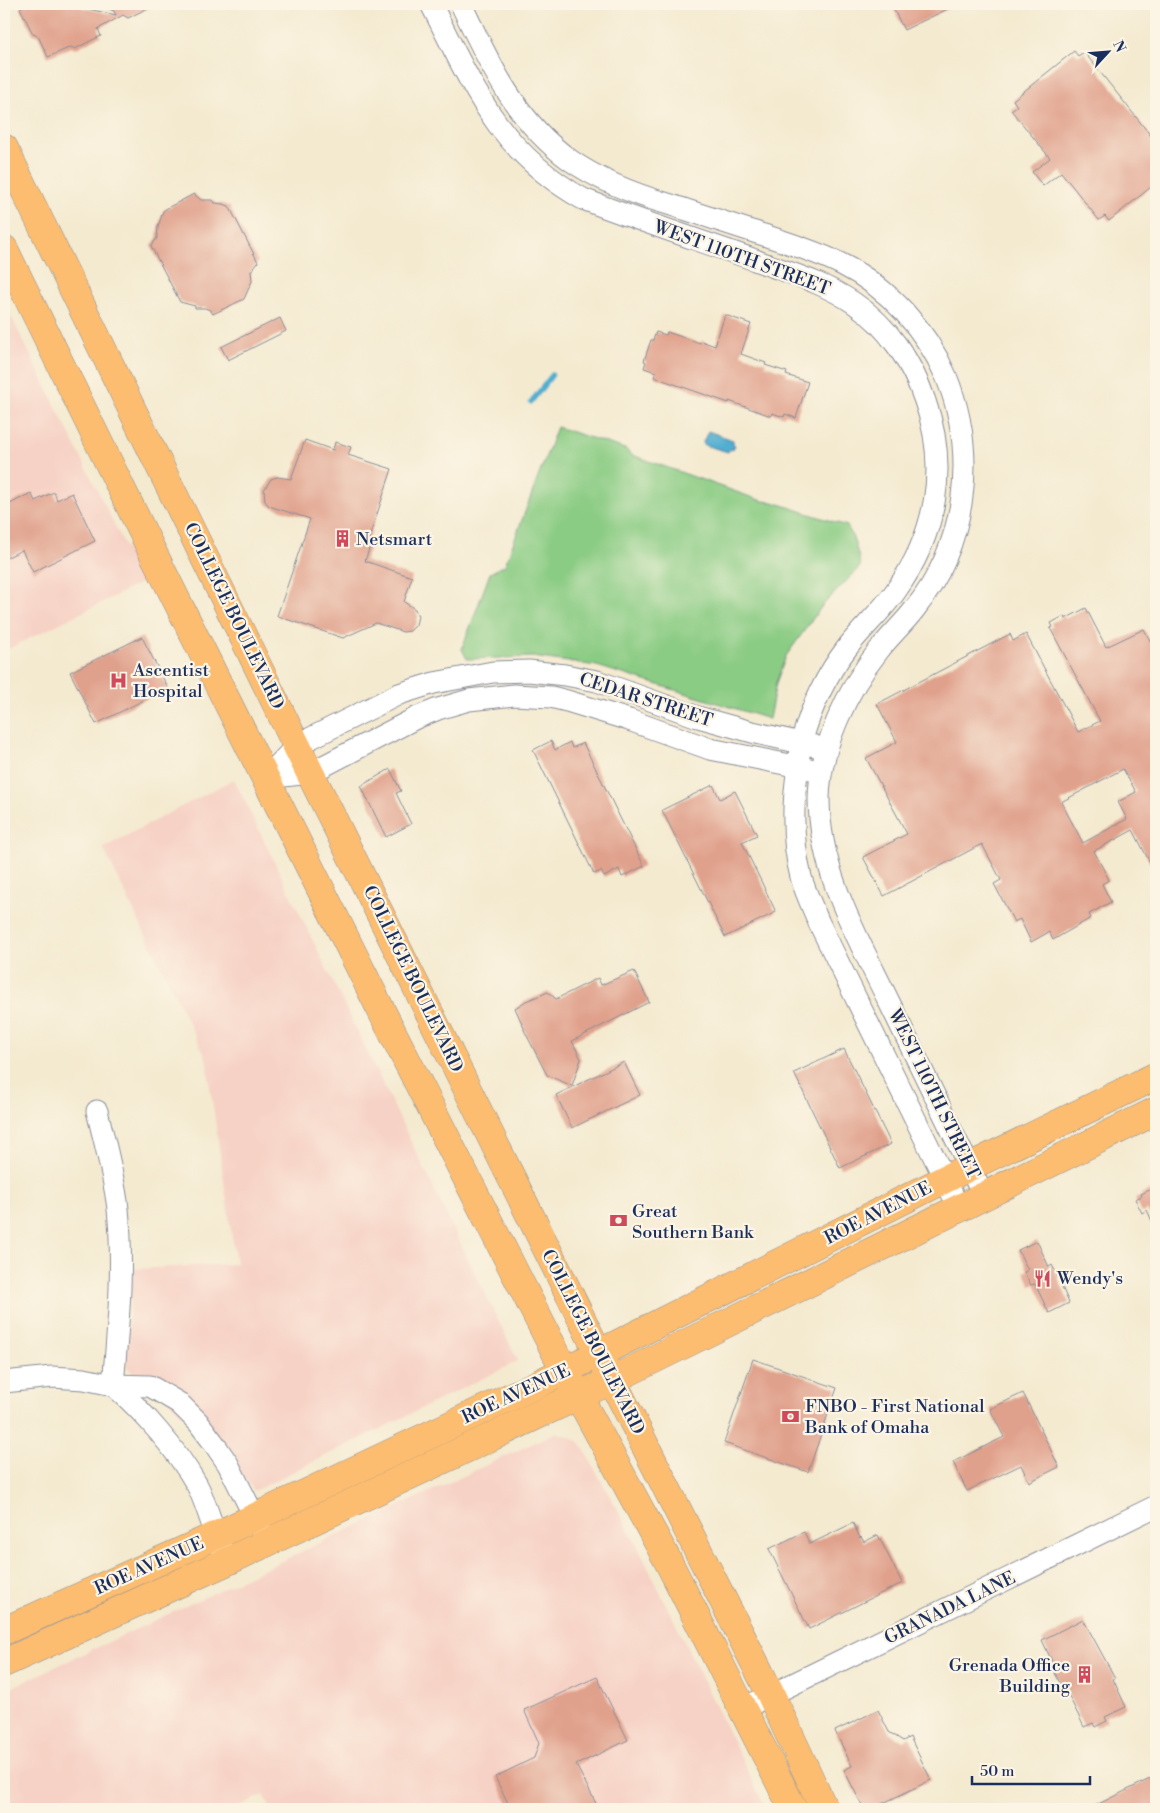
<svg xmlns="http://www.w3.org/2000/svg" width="1160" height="1813" viewBox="0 0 1160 1813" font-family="'Libre Bodoni',serif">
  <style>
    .built { fill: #f6d1c5 }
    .green { fill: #8bcc84; stroke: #537e71 }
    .water { fill: #51aed0; stroke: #366e97 }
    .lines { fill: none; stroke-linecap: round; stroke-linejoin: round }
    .stream { stroke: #51aed0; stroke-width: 5 }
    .building { fill: #e0a18c; fill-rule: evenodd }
    .minor-casing { stroke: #888c97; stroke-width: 23 }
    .major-casing { stroke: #888c97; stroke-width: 29 }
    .minor { stroke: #fff; stroke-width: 21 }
    .major { stroke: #fcbd6f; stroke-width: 28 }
    .labels { text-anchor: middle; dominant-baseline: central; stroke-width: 4.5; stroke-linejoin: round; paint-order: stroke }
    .street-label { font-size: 18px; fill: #1b2f5e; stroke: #fcf5e5 }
    .poi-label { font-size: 18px; fill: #1b2f5e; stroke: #fcf5e5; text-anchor: start }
  </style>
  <rect width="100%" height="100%" fill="#fcf5e5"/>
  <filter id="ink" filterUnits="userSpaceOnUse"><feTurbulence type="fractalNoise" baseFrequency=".02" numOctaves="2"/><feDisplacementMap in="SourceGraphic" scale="10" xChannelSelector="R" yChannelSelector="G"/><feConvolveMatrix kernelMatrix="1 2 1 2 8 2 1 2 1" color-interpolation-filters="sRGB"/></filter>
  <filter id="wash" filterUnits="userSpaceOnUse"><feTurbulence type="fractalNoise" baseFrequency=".0096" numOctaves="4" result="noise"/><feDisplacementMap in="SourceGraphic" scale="20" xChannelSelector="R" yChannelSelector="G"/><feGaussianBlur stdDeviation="1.12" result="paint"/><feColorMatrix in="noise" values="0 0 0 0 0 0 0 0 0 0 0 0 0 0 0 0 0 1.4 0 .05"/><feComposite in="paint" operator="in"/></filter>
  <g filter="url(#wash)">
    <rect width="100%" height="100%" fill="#f4ead0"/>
    <g class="built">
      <polygon points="4,302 143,582 4,651"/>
      <polygon points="234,779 518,1361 254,1491 248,1482 145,1377 132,1372 126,1366 124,1355 129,1323 132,1269 236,1264 206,1058 103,848"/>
      <polygon points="555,1433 566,1435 580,1442 641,1553 766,1809 271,1809 264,1795 233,1809 4,1809 4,1691"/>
    </g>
    <path class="green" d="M 557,427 L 625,449 L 632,455 L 762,501 L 773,502 L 847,526 C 853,535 860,557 860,567 L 822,606 L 786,656 L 776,683 L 769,719 L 597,666 L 533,657 L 467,659 L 462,649 L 490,573 L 505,565 Z"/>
    <polygon class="water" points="708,431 733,440 733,444 735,445 733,450 731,449 728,452 704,445 703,442"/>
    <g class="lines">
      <polyline class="stream" points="531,402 552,375"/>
    </g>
    <g id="blocks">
      <g class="building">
        <polygon points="28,4 81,4 83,8 116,15 114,11 98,4 156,4 128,18 123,15 98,29 101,36 94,39 75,49 71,47 48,57 38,36 33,34 20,8"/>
        <polygon points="891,4 958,4 904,30"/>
        <polygon points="1074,51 1078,56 1084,52 1156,142 1156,183 1109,221 1105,216 1099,220 1061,172 1043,186 1032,172 1050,158 1011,110 1017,106 1013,100"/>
        <polygon points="194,194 201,200 213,200 215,203 223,204 229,206 258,262 251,271 252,281 244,299 213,314 210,310 205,308 195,308 195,306 180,302 151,246 157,238 158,227 163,211 169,207"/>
        <polygon points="725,315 751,324 741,354 766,363 765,365 787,372 786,375 808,382 796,418 785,414 784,417 772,413 771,416 729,401 729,403 654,377 656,372 644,368 646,362 644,361 651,340 653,340 656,332 666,335 667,332 700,343 701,341 715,346"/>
        <polygon points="280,318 286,331 228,360 221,347"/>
        <polygon points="305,440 333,450 335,442 351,447 348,455 392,469 369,538 372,540 365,561 412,577 404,602 415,609 418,616 416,625 410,631 403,632 376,623 343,638 277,616 310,519 269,506 265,501 264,490 271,479 277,477 291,479"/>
        <polygon points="54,492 57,500 72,493 95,541 33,572 22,550 4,559 4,507 31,493 35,501"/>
        <path d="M 1086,608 L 1106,647 L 1144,629 L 1156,652 L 1156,874 L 1133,830 L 1094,851 L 1109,880 L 1102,884 L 1111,902 L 1089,914 L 1091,918 L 1053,940 L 1049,932 L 1031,942 L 1020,919 L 1014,922 L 994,884 L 1001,880 L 982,844 L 884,896 L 863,857 L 907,834 L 866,758 L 897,742 L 877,704 L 1010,634 L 1013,641 L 1026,634 L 1078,732 L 1100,721 L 1050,628 L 1053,627 L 1051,623 L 1064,616 L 1065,619 ZM 1123,769 L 1136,792 L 1118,802 L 1127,819 L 1083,843 L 1061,802 Z"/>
        <polygon points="142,637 168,688 96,724 70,672"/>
        <polygon points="551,741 555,750 570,742 572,748 583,743 644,866 622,877 619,869 604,877 601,871 594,874 533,750"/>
        <polygon points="390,769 401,791 396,793 411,824 386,837 361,786"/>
        <polygon points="713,785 720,799 735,791 757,835 742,842 776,912 725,937 662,810"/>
        <polygon points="634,971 649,1002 572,1041 581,1059 572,1086 547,1075 524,1030 524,1028 515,1008 526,1001 548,992 556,999 598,978 601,985"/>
        <polygon points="844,1049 891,1144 840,1168 794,1073"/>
        <polygon points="624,1062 640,1095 572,1128 556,1095"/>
        <polygon points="1156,1187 1156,1230 1147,1210 1142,1213 1135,1199 1142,1196 1141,1194"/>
        <polygon points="1037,1241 1049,1267 1052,1265 1056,1273 1069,1303 1049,1313 1035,1284 1031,1285 1024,1272 1028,1270 1018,1250"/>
        <polygon points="753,1359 837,1388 808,1472 724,1443"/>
        <polygon points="1023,1393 1059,1467 1029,1482 1021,1465 967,1491 953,1462 1004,1437 990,1409"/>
        <polygon points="853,1523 860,1538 861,1537 864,1542 878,1535 902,1583 809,1629 769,1549 804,1532 810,1544"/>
        <polygon points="1083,1619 1115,1678 1113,1679 1126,1707 1105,1717 1107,1721 1095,1727 1093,1723 1084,1727 1063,1684 1061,1685 1054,1671 1056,1670 1042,1640"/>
        <polygon points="597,1677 628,1740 576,1765 599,1809 511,1809 495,1777 534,1758 539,1743 524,1710"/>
        <polygon points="878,1710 889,1732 903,1741 910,1737 931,1780 871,1809 864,1809 844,1770 852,1766 835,1731"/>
        <polygon points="1156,1776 1156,1809 1088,1809"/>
      </g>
    </g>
  </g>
  <g filter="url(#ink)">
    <use href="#blocks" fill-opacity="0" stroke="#888c97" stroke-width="1"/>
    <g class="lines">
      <defs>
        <g id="minor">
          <path d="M 431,4 C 473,87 498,151 583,199 C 640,221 698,240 755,260 C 789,273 823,282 854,303 C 888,326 912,362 925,401 C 949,468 936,535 895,592 C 881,612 862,628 847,648 C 827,674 811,708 802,740 C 799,751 798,763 797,774 C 792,810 792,842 801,877 C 805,892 813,908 819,923 L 959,1208"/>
          <path d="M 461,4 C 489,63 515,120 570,160 C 600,181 634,194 668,204 C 700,214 732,225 764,235 C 791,244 818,252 843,265 C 889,288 926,330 946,376 C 978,454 967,544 914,610 C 903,624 890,636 879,650 C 847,690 820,747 819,798 C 819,875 860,941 892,1008 C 922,1070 953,1133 983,1195"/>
          <polyline points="266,778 297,745 399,694 434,683 493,672 529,671 565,675 597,681 698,717 752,732 815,746"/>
          <polyline points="266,778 310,773 416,718 438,709 469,700 514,695 551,697 567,701 629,720 710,749 810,769"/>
          <path d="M 97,1111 C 105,1143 114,1176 118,1209 C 124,1268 118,1327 113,1385"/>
          <polyline points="4,1382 52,1377 84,1379 113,1385 150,1386 179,1403 198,1422 213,1442 228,1464 262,1532"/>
          <path d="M 113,1385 C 143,1411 177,1450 197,1485 C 207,1504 212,1529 222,1549"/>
          <polyline points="742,1709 1156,1506"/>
        </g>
        <g id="major">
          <polyline points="4,148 310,773 612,1380 771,1695 824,1809"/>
          <polyline points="4,249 150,547 379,1006 565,1371 668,1561 793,1809"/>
          <polyline points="4,1631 215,1536 540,1383 969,1167 1156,1076"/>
          <polyline points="4,1663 228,1561 612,1380 1156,1111"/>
        </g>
      </defs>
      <use href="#minor" class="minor-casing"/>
      <use href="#major" class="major-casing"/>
      <use href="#minor" class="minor"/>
      <use href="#major" class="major"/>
    </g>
  </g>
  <defs>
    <symbol id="building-bare" viewBox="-9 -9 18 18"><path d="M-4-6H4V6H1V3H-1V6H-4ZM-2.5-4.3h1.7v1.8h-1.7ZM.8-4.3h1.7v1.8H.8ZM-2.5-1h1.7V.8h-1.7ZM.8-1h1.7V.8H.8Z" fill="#d1495b" stroke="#fcf5e5" stroke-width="2.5" paint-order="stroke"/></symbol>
    <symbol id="hospital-bare" viewBox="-9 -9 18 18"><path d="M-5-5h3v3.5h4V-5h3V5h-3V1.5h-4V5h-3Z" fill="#d1495b" stroke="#fcf5e5" stroke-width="2.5" paint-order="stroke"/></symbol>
    <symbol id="bank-bare" viewBox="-9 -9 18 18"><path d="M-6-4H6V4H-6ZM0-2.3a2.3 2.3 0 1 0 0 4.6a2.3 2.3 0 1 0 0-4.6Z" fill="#d1495b" stroke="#fcf5e5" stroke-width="2.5" paint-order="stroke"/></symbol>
    <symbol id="restaurant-bare" viewBox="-9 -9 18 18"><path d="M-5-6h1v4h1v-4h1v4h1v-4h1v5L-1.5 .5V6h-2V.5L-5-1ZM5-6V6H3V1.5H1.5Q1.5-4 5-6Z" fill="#d1495b" stroke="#fcf5e5" stroke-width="2.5" paint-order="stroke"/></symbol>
  </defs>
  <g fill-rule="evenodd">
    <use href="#building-bare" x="330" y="526" width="25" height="25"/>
    <use href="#hospital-bare" x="106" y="668" width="25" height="25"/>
    <use href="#bank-bare" x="606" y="1208" width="25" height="25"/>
    <use href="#restaurant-bare" x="1030" y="1266" width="25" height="25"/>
    <use href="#bank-bare" x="778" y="1404" width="25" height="25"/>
    <use href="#building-bare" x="1072" y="1662" width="25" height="25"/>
  </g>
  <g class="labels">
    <g class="street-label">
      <text transform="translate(742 258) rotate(20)">WEST 110TH STREET</text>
      <text transform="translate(234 616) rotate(64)">COLLEGE BOULEVARD</text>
      <text transform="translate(646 700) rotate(18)">CEDAR STREET</text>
      <text transform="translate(413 979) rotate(64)">COLLEGE BOULEVARD</text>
      <text transform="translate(934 1094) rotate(64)">WEST 110TH STREET</text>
      <text transform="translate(878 1213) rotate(-27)">ROE AVENUE</text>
      <text transform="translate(593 1342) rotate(63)">COLLEGE BOULEVARD</text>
      <text transform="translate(516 1394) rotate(-25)">ROE AVENUE</text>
      <text transform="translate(149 1566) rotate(-24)">ROE AVENUE</text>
      <text transform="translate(950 1608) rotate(-26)">GRANADA LANE</text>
    </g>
    <g class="poi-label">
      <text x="356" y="539">Netsmart</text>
      <text x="133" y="670">Ascentist<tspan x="133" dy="21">Hospital</tspan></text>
      <text x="632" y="1211">Great<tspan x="632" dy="21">Southern Bank</tspan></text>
      <text x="1057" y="1278">Wendy's</text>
      <text x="805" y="1406">FNBO - First National<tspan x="805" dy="21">Bank of Omaha</tspan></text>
      <text x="1070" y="1665" text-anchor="end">Grenada Office<tspan x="1070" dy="21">Building</tspan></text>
    </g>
  </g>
  <rect width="1160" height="1813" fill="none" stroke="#fcf5e5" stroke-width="20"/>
  <g transform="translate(1108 52) rotate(64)" stroke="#fcf5e5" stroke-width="4" paint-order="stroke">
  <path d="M0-4L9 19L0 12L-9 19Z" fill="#1b2f5e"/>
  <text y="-8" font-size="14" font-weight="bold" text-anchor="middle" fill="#1b2f5e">N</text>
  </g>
  <path d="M972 1776v8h118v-8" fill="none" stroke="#1b2f5e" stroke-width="2.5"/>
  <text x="980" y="1776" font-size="15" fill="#1b2f5e" stroke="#fcf5e5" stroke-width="4" paint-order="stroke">50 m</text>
</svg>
